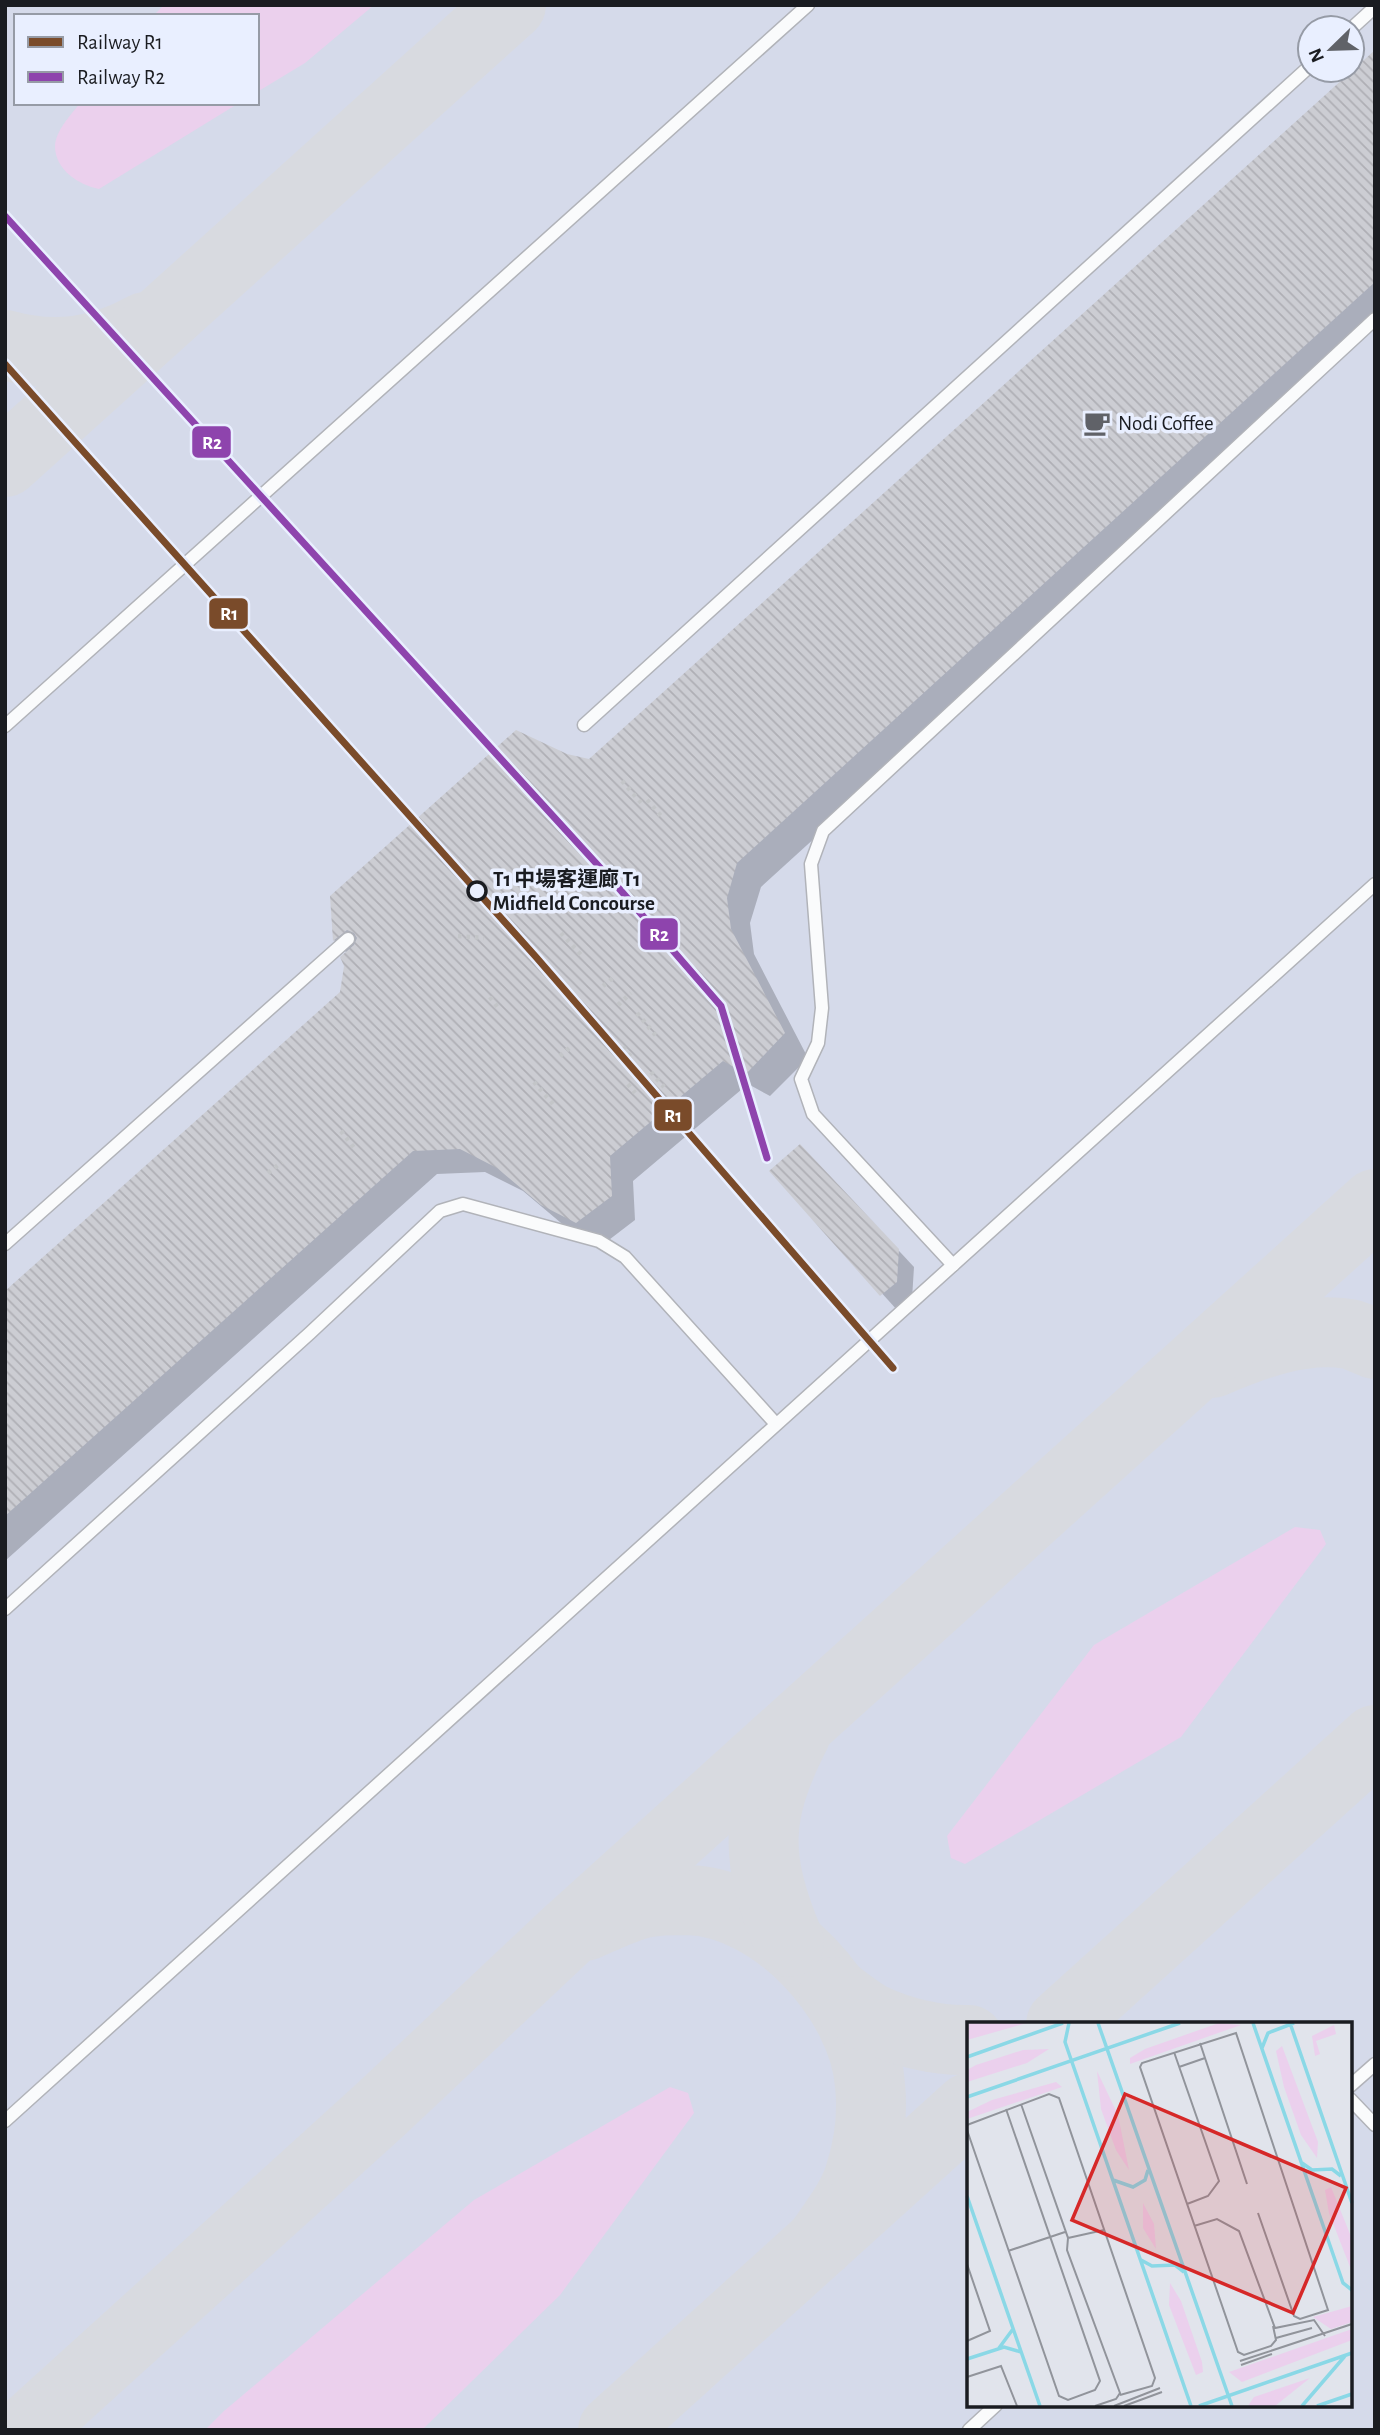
<svg xmlns="http://www.w3.org/2000/svg" width="1380" height="2435" viewBox="0 0 1380 2435" font-family="'Alegreya Sans','Noto Sans TC',sans-serif">
  <style>
    .built { fill: #d5daea; fill-rule: evenodd }
    .green { fill: #ebd0ed }
    .shadow { fill: #0003 }
    .lines { fill: none; stroke-linecap: round; stroke-linejoin: round }
    .taxiway { stroke: #d8dae0; stroke-width: 70 }
    .building { fill: url(#building-back-hatch) }
    .service-casing { stroke: #b1b3b9; stroke-width: 15 }
    .path { stroke: #c3c5c8; stroke-width: 4.5; stroke-dasharray: 3.5 5; stroke-linecap: butt }
    .service { stroke: #fafbfc; stroke-width: 12 }
    .rail-1-casing { stroke: #e9efff; stroke-width: 12 }
    .rail-2-casing { stroke: #e9efff; stroke-width: 12 }
    .rail-1 { stroke: #7a4b2a; stroke-width: 7 }
    .rail-2 { stroke: #8e44ad; stroke-width: 7 }
    .stop-dot { fill: #e9efff; stroke: #1a1c21; stroke-width: 3.5 }
    .labels { text-anchor: middle; dominant-baseline: central; stroke-width: 7; stroke-linejoin: round; paint-order: stroke }
    .poi-label { font-size: 21px; fill: #1a1c21; stroke: #e9efff; text-anchor: start }
    .stop-label { font-size: 21px; font-weight: bold; fill: #1a1c21; stroke: #e9efff; text-anchor: start }
    .inset-river { fill: none; stroke: #8ad8e6; stroke-width: 3.5 }
    .inset-road { fill: none; stroke: #91949b; stroke-width: 2 }
    .view { fill: #d62828; fill-opacity: 0.15; stroke: #d62828; stroke-width: 3.5 }
    .inset-edge { fill: none; stroke: #1a1c21; stroke-width: 3.5 }
    .line-badge { stroke: #e9efff; stroke-width: 2.5 }
    .badge-label { font-size: 19px; text-anchor: middle; font-weight: bold; fill: #fff }
  </style>
  <defs>
    <pattern id="building-back-hatch" width="6" height="6" patternUnits="userSpaceOnUse" patternTransform="scale(1.75)"><rect width="6" height="6" fill="#cccdd3"/><path d="M-1 5l2 2M0 0l6 6M5-1l2 2" fill="none" stroke="#afafb5"/></pattern>
  </defs>
  <rect width="100%" height="100%" fill="#e1e4ec"/>
  <path class="built" d="M 5,5 L 1375,5 L 1375,2430 L 5,2430 ZM 16,16 L 257,16 L 257,103 L 16,103 ZM 1310,28 L 1352,28 L 1352,70 L 1310,70 ZM 969,2024 L 1350,2024 L 1350,2405 L 969,2405 Z"/>
  <g class="green">
    <polygon points="164,5 374,5 305,63 257,92 257,16 153,16"/>
    <path d="M 80,103 L 239,103 L 99,189 C 79,185 55,170 55,146 C 56,130 71,115 80,103 Z"/>
    <polygon points="1295,1527 1320,1530 1326,1544 1181,1737 965,1864 951,1858 947,1836 1094,1645"/>
    <polygon points="670,2087 688,2093 694,2113 560,2295 422,2430 205,2430 224,2411 474,2200"/>
  </g>
  <g class="shadow">
    <polygon points="1375,51 1375,328 761,887 750,923 754,954 808,1058 770,1096 748,1084 633,1181 635,1220 601,1246 567,1228 523,1191 485,1172 437,1174 5,1561 5,1294 341,993 347,953 334,940 332,897 566,756 590,761"/>
    <polygon points="816,1162 914,1267 912,1299 898,1311 772,1172"/>
  </g>
  <g class="lines">
    <g class="taxiway">
      <path d="M 5,345 C 55,359 100,352 145,327"/>
      <polyline points="5,462 511,5"/>
      <path d="M 1212,1363 C 1254,1345 1303,1326 1349,1334 C 1358,1336 1366,1341 1375,1344"/>
      <path d="M 585,1926 C 604,1918 625,1907 644,1903 C 657,1900 674,1900 687,1900 C 774,1902 864,2001 870,2085 C 873,2115 869,2146 860,2174 C 853,2199 834,2222 820,2243"/>
      <path d="M 789,1942 C 754,1858 754,1815 796,1733"/>
      <path d="M 834,1992 C 846,2001 858,2011 871,2018 C 900,2032 937,2041 969,2040"/>
      <polyline points="1061,2024 1375,1740"/>
      <polyline points="27,2430 381,2109 567,1934 1375,1204"/>
      <polyline points="613,2430 969,2108"/>
    </g>
  </g>
  <g class="building">
    <polygon points="1375,50 1375,282 737,863 727,898 731,929 785,1033 746,1074 723,1061 610,1156 612,1196 576,1223 541,1205 497,1168 460,1149 413,1151 5,1516 5,1291 340,992 344,966 340,957 354,945 357,938 354,933 347,930 333,941 330,896 516,730 567,754 589,759"/>
    <polygon points="800,1144 899,1249 897,1282 880,1296 769,1171"/>
  </g>
  <g class="lines">
    <defs>
      <g id="service">
        <polyline points="1352,28 1375,7"/>
        <polyline points="584,725 1310,66"/>
        <polyline points="5,726 808,5"/>
        <polyline points="5,1244 348,939"/>
        <polyline points="953,1265 813,1114 801,1079 818,1043 822,1008 811,864 823,831 1375,319"/>
        <polyline points="5,1609 310,1333 440,1211 463,1204 599,1241 625,1257 776,1424"/>
        <polyline points="1350,2086 1375,2064"/>
        <polyline points="1350,2099 1375,2125"/>
        <polyline points="5,2121 1375,884"/>
        <polyline points="969,2430 996,2405"/>
      </g>
    </defs>
    <use href="#service" class="service-casing"/>
    <g class="path">
      <polyline points="622,781 644,806"/>
      <polyline points="647,800 661,816"/>
      <polyline points="523,873 527,906"/>
      <polyline points="561,933 582,956"/>
      <polyline points="458,936 484,938"/>
      <polyline points="603,986 614,977"/>
      <polyline points="490,997 499,1009"/>
      <polyline points="618,1005 631,993"/>
      <polyline points="637,1013 657,1037"/>
      <polyline points="623,1047 633,1059"/>
      <polyline points="560,1056 573,1045"/>
      <polyline points="651,1072 664,1087"/>
      <polyline points="534,1082 553,1104"/>
      <polyline points="628,1084 635,1093"/>
      <polyline points="341,1131 355,1149"/>
      <polyline points="268,1173 282,1162"/>
    </g>
    <use href="#service" class="service"/>
    <defs>
      <polyline id="rail-1" points="5,364 536,957 893,1368"/>
      <polyline id="rail-2" points="5,216 616,885 721,1006 767,1158"/>
    </defs>
    <use href="#rail-1" class="rail-1-casing"/>
    <use href="#rail-2" class="rail-2-casing"/>
    <use href="#rail-1" class="rail-1"/>
    <use href="#rail-2" class="rail-2"/>
  </g>
  <defs>
    <symbol id="cafe-bare" viewBox="-9 -9 18 18"><path d="M-5.5-4.5H6V0H3Q3 3.5 0 3.5H-2.5Q-5.5 3.5-5.5 0ZM3-3.2v2h1.7v-2ZM-6 4.5H4V6H-6Z" fill="#606268" stroke="#e9efff" stroke-width="2.5" paint-order="stroke"/></symbol>
  </defs>
  <g fill-rule="evenodd">
    <use href="#cafe-bare" x="1078" y="404" width="38" height="38"/>
  </g>
  <circle class="stop-dot" cx="477" cy="891" r="9"/>
  <g class="labels">
    <g class="poi-label">
      <text x="1118" y="423">Nodi Coffee</text>
    </g>
    <g class="stop-label">
      <text x="493" y="879">T1 中場客運廊 T1<tspan x="493" dy="24">Midfield Concourse</tspan></text>
    </g>
  </g>
  <g transform="translate(967 2022)">
    <rect width="385" height="385" fill="#e1e4ec"/>
    <path d="M 2,1 L 60,1 L 0,18 ZM 252,1 L 274,3 L 163,42 L 163,36 L 178,27 ZM 367,3 L 369,12 L 349,19 L 353,32 L 348,34 L 345,14 ZM 315,24 L 351,120 L 350,136 L 334,113 L 317,65 L 309,29 ZM 82,27 L 60,41 L 0,60 L 0,48 L 9,43 L 56,28 ZM 130,49 L 151,93 L 162,148 L 149,128 L 134,87 ZM 89,60 L 95,65 L 0,97 L 0,90 L 25,78 ZM 364,165 L 385,217 L 385,250 L 362,191 L 358,168 ZM 176,181 L 187,202 L 189,227 L 176,206 ZM 203,261 L 214,279 L 235,340 L 236,350 L 229,353 L 202,283 ZM 385,284 L 385,300 L 364,307 L 346,295 ZM 385,307 L 385,318 L 275,360 L 262,350 ZM 343,356 L 308,384 L 281,384 L 287,375 Z" fill="#ebd0ed"/>
    <path class="inset-river" d="M 102,1 L 98,20 L 224,384M 131,1 L 265,384M 286,1 L 376,261 L 385,268M 323,1 L 385,181M 295,26 L 301,11 L 327,1M 0,35 L 96,1M 0,75 L 213,1M 335,141 L 345,148 L 365,147 L 374,154M 146,158 L 166,165 L 178,158 L 181,148M 0,174 L 73,384M 174,238 L 185,244 L 208,243 L 217,250M 32,326 L 46,307M 0,337 L 37,325 L 54,330M 232,384 L 385,331M 335,384 L 378,334M 350,384 L 385,372"/>
    <path class="inset-road" d="M 233,21 L 280,162M 207,30 L 252,159 L 241,174 L 220,182M 212,45 L 238,36M 54,82 L 101,216 L 100,228 L 153,371 L 149,377 L 128,384M 0,103 L 82,72 L 92,76 L 188,356 L 185,364 L 153,373M 0,108 L 92,374 L 101,378 L 128,368 L 133,359 L 39,87M 291,191 L 327,294 L 333,297 L 361,288 L 269,11 L 175,41 L 173,45 L 271,330 L 277,333 L 304,324 L 309,318 L 306,304M 227,204 L 250,197 L 272,209 L 308,306 L 347,298 L 358,314M 101,216 L 137,208M 41,229 L 98,210M 0,242 L 23,309 L 0,319M 309,316 L 345,306M 273,339 L 385,302M 274,343 L 305,332M 0,355 L 34,344 L 50,384M 147,384 L 193,366M 157,384 L 195,370"/>
    <path class="view" d="M 158,72 L 379,166 L 326,291 L 105,198 Z"/>
    <rect width="385" height="385" class="inset-edge"/>
  </g>
  <g class="line-badge">
    <rect x="191" y="425" width="41" height="34" rx="7" fill="#8e44ad"/>
    <rect x="208" y="597" width="41" height="33" rx="7" fill="#7a4b2a"/>
    <rect x="639" y="917" width="40" height="34" rx="7" fill="#8e44ad"/>
    <rect x="653" y="1098" width="40" height="34" rx="7" fill="#7a4b2a"/>
  </g>
  <g class="badge-label">
    <text x="212" y="449">R2</text>
    <text x="229" y="620">R1</text>
    <text x="659" y="941">R2</text>
    <text x="673" y="1122">R1</text>
  </g>
  <rect width="1380" height="2435" fill="none" stroke="#1a1c21" stroke-width="14"/>
  <rect x="14" y="14" width="245" height="91" fill="#e9efff" stroke="#969ba6" stroke-width="2"/>
  <rect x="28" y="37" width="35" height="10" fill="#7a4b2a" stroke="#969ba6" stroke-width="2"/>
  <text x="77" y="49" font-size="21" fill="#1a1c21">Railway R1</text>
  <rect x="28" y="72" width="35" height="10" fill="#8e44ad" stroke="#969ba6" stroke-width="2"/>
  <text x="77" y="84" font-size="21" fill="#1a1c21">Railway R2</text>
  <g transform="translate(1331 49) rotate(247)"><circle r="33" fill="#e9efff" stroke="#969ba6" stroke-width="2"/>
  <path d="M0-5L12 26L0 18L-12 26Z" fill="#606268"/>
  <text y="-10" font-size="19" font-weight="bold" text-anchor="middle" fill="#1a1c21">N</text>
  </g>
</svg>
